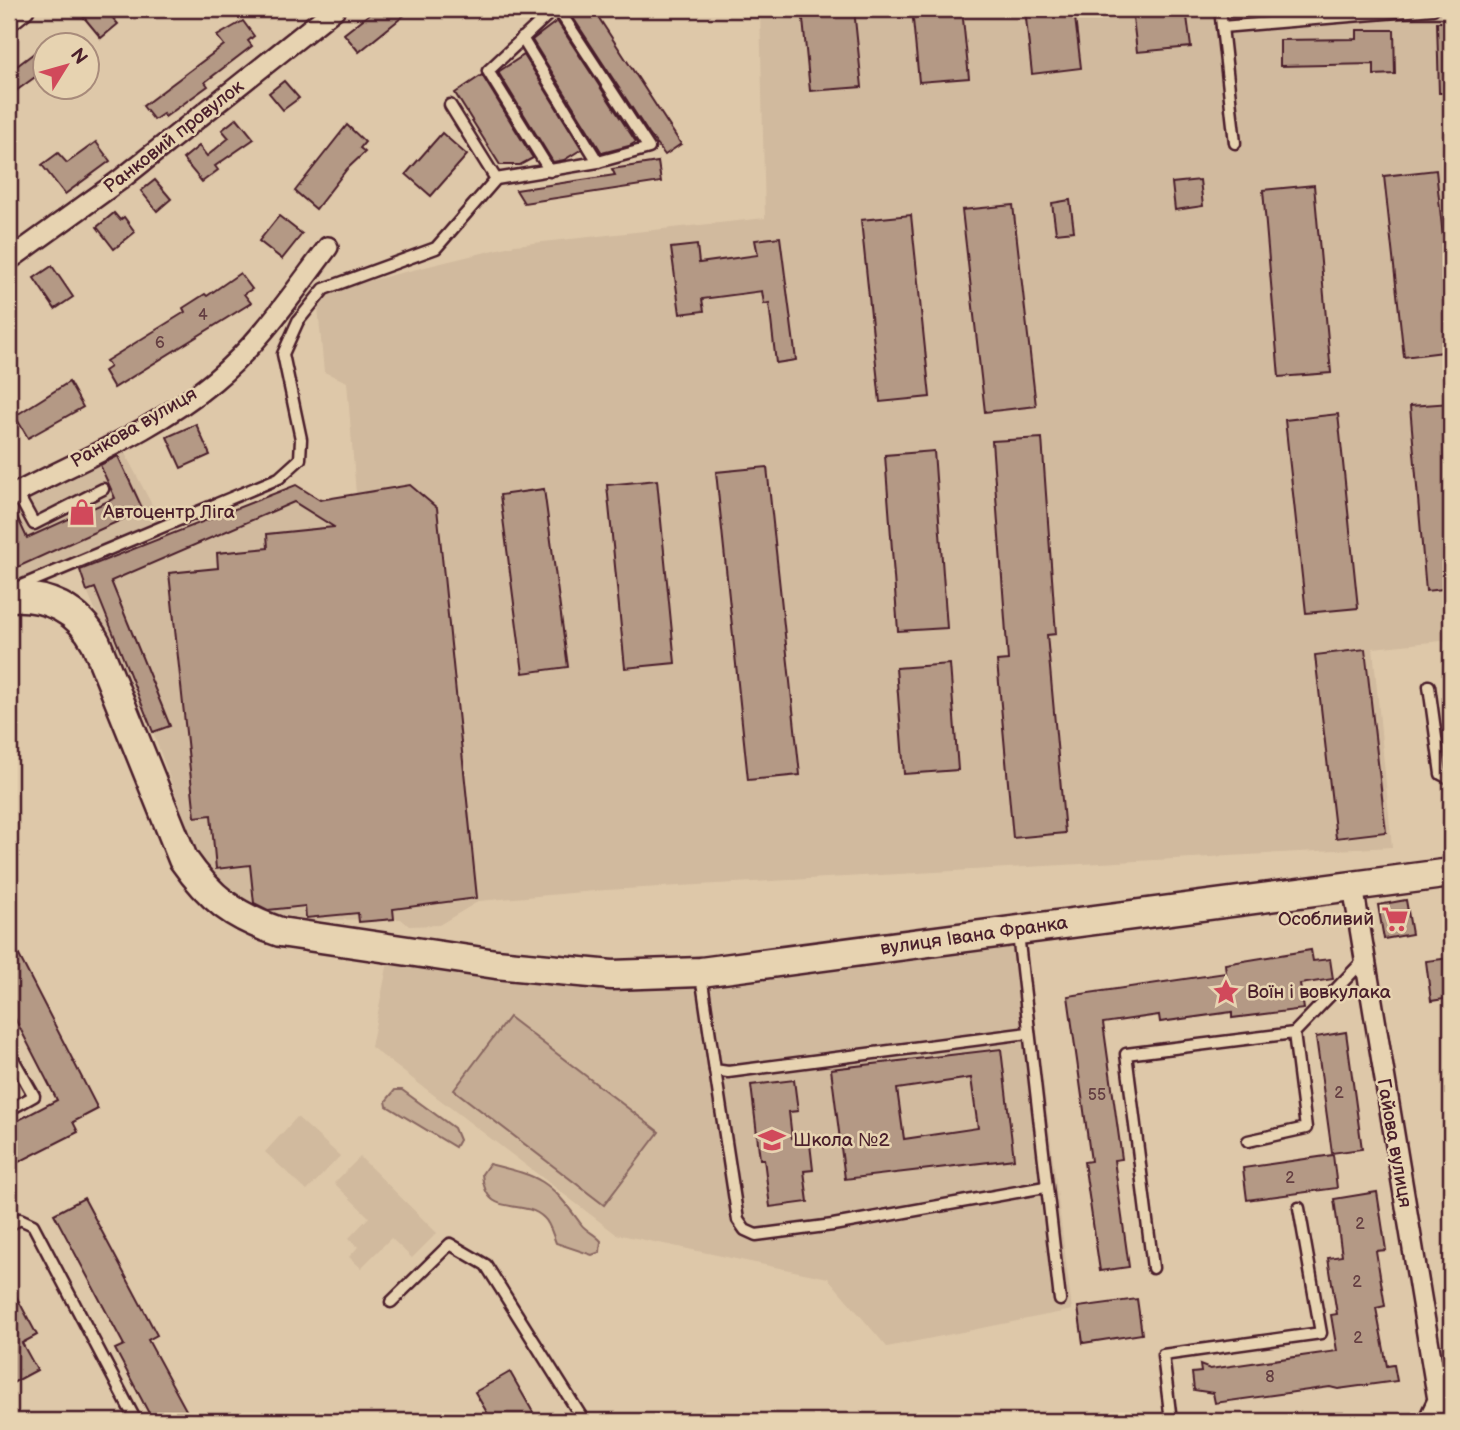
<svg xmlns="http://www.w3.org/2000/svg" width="1460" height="1430" viewBox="0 0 1460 1430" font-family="'Balsamiq Sans',sans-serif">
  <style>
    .built { fill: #d1ba9e }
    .green { fill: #c5ac94; stroke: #886660; stroke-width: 2 }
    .building { fill: #b49985; stroke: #4a1f2b; stroke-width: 2; fill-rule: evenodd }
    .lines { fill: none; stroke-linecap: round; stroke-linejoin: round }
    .lane-casing { stroke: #4a1f2b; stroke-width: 15 }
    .street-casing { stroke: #4a1f2b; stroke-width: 24 }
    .secondary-casing { stroke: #4a1f2b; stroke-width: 33 }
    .lane { stroke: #e7d3b1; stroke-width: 10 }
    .street { stroke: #e7d3b1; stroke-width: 19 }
    .secondary { stroke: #e7d3b1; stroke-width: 28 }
    .labels { text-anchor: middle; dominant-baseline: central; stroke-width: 5; stroke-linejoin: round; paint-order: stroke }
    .number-label { font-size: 16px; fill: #643e42 }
    .street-label { font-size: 19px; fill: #4a1f2b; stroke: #e7d3b1 }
    .poi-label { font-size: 19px; fill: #4a1f2b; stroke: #e7d3b1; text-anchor: start }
  </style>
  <rect width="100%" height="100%" fill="#dec8a9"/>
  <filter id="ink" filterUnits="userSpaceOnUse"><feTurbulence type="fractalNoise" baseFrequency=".0143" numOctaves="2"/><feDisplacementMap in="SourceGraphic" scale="14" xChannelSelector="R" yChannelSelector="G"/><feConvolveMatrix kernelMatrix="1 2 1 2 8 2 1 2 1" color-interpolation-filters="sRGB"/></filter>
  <g filter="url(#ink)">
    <g class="built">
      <polygon points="760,9 1451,9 1451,640 1373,648 1392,847 606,890 479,901 439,925 409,926 401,919 312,920 275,914 247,904 203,870 153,732 91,601 80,570 296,485 320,500 356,494 347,382 324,372 318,307 331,290 515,245 765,218"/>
      <polygon points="118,440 163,526 9,591 9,497"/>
      <polygon points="1025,937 1072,1310 887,1347 828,1278 616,1234 371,1047 389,957 612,983"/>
      <polygon points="297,1117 340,1156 307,1191 265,1152"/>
      <polygon points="360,1157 437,1233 412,1258 391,1238 361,1268 349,1257 358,1247 349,1238 369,1217 334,1183"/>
    </g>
    <g class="green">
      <polygon points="509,1017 659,1132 604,1205 454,1090"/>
      <polygon points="395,1090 402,1090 454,1128 459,1140 455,1147 387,1106 386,1101"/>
      <path d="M 489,1164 C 542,1177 548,1179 581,1224 C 586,1231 595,1234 601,1241 L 600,1252 L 592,1255 L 556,1243 C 553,1236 550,1223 544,1218 C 522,1196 486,1221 482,1174 Z"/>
    </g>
    <g class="building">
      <polygon points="77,9 105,9 118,24 101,38"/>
      <polygon points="376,9 412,9 359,52 344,34"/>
      <polygon points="577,9 593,9 681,144 665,155 649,134 570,13"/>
      <polygon points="802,9 854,9 862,87 810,91"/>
      <polygon points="912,9 962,9 969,78 919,82"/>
      <polygon points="1025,9 1074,9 1081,68 1032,74"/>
      <polygon points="1132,9 1186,9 1191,47 1137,52"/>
      <polygon points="243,21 254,36 248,41 252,46 205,82 208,86 165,117 163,114 154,120 143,106 224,45 217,36"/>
      <polygon points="557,21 636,142 629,146 602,153 532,40"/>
      <polygon points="1437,22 1451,22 1451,93 1439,93"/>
      <polygon points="1357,30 1394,30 1395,74 1374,75 1374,64 1280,66 1280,40 1357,39"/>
      <polygon points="46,44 46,69 9,96 9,72"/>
      <polygon points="524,55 582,149 564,160 553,162 498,72"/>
      <polygon points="482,75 533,158 520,165 500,165 455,93"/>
      <polygon points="284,81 299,98 283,110 269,93"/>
      <polygon points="237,118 254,139 215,166 218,170 202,182 183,159 199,146 207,156 229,138 222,130"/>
      <polygon points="347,125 365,142 360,148 365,152 347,169 316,209 295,191"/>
      <polygon points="442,133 467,155 431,196 406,174"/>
      <polygon points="96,142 110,161 65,194 42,165 58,153 67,163"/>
      <polygon points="658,162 661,182 524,203 516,190 615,175 612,169"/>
      <polygon points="1436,170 1451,314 1451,351 1404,357 1384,176"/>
      <polygon points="155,180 171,199 157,211 141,191"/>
      <polygon points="1200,180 1203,206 1175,210 1172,183"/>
      <polygon points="1314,185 1331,373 1279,377 1263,190"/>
      <polygon points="1070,200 1074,231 1056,233 1052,203"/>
      <polygon points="1013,205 1036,406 985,412 962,210"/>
      <polygon points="114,213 120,220 124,217 135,232 114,249 97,227"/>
      <polygon points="911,215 930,397 880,402 861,220"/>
      <polygon points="279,216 302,234 282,259 259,241"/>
      <polygon points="780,237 796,360 776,363 769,303 764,304 762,291 702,299 704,311 680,314 671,248 697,245 699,263 758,255 755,240"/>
      <polygon points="52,266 73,297 55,309 34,278"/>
      <polygon points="240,273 252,289 244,294 251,303 114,388 104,371 110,367 106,361 185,312 183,308 205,294 207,296"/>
      <polygon points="69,382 83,407 28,438 15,416"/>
      <polygon points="1451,403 1451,588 1426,591 1410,406"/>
      <polygon points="1338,414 1358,608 1306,613 1285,420"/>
      <polygon points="196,424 210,455 181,468 167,437"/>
      <polygon points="1042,438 1056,634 1047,635 1065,833 1013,838 997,661 1008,660 992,441"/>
      <polygon points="934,451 947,628 898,631 885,455"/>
      <polygon points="118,456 143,510 9,571 9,509 13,508 27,538 115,498 100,465"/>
      <polygon points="767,467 800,775 748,780 716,472"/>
      <polygon points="657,480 675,663 625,668 607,485"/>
      <polygon points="296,485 320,500 410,485 437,508 477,898 393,909 394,919 359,922 358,913 306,918 305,906 268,910 254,903 250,865 216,869 211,815 195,817 169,573 218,568 217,553 268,548 267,534 334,527 294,502 111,581 170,726 153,732 95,588 87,591 80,570"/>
      <polygon points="544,489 568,667 523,673 500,495"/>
      <polygon points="1365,649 1386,832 1336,838 1315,655"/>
      <polygon points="950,664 958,770 904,774 896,668"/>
      <polygon points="1406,900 1412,934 1384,939 1378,905"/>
      <polygon points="9,936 98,1109 73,1122 78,1132 13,1165 9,1158 9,1125 57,1100 9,1007"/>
      <polygon points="1311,950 1313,961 1330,959 1333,979 1300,984 1304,1009 1232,1018 1232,1012 1160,1022 1159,1015 1103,1023 1122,1159 1114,1160 1129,1267 1100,1271 1084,1162 1091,1161 1068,996 1226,973 1225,964"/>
      <polygon points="1451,958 1451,998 1431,1001 1426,961"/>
      <polygon points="1346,1032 1362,1149 1332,1153 1316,1037"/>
      <path d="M 1001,1049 L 1014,1159 L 845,1179 L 831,1069 ZM 971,1078 L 978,1128 L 904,1139 L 897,1089 Z"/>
      <polygon points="794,1080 798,1111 789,1112 792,1138 809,1135 813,1170 804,1171 808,1202 770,1207 764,1159 760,1159 751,1085"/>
      <polygon points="1333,1155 1337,1188 1247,1200 1243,1168"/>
      <polygon points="1377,1192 1386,1250 1376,1251 1385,1306 1376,1308 1387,1366 1394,1365 1397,1381 1338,1389 1330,1387 1215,1403 1213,1393 1194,1390 1192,1373 1201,1372 1200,1365 1210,1369 1337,1351 1331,1315 1337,1314 1328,1258 1342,1256 1334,1199"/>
      <polygon points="84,1198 157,1335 148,1340 192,1421 153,1421 115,1349 124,1345 54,1214"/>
      <polygon points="9,1283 37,1335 22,1343 37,1370 9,1385"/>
      <polygon points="1137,1299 1142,1334 1083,1343 1078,1307"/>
      <polygon points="510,1372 538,1421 492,1421 475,1392"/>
    </g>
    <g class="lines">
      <defs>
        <g id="lane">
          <polyline points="1220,9 1235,143"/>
          <polyline points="1222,27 1433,9"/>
          <polyline points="522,38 598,162"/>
          <polyline points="450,105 496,179"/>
          <polyline points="550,171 488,71 554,9"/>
          <polyline points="17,493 34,524 103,489"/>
          <polyline points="16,588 279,478 300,459 301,439 283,354 298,321 324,289 436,248 496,179 598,162 649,148 558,9"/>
          <polyline points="1429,686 1441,774 1451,779"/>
          <polyline points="1018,934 1060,1300"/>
          <polyline points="701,975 715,1070 728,1072 1028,1033"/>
          <polyline points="9,1052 34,1096 9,1110"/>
          <polyline points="715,1070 738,1220 745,1230 756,1235 833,1225 1045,1187"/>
          <polyline points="1248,1141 1306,1128 1294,1033"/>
          <polyline points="9,1225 20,1219 33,1225 136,1421"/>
          <polyline points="1153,1268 1126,1054 1294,1033 1364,960"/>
          <polyline points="391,1302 450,1244 486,1265 584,1421"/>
          <polyline points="1171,1421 1163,1355 1321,1333 1299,1208"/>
        </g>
        <g id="street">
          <polyline points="9,21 24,9"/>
          <polyline points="9,260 120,180 335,9"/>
          <path d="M 9,497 C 77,461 154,431 214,381 C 259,344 293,293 328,247"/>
          <polyline points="1353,886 1438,1400 1428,1421"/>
        </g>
        <path id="secondary" d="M 9,597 C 46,594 79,610 96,643 L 183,859 C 211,899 233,916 280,932 L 496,964 L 612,975 L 701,972 L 1451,873"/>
      </defs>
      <use href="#lane" class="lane-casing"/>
      <use href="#street" class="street-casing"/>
      <use href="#secondary" class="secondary-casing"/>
      <use href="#lane" class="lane"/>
      <use href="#street" class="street"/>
      <use href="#secondary" class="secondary"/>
    </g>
  </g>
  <defs>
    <symbol id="shop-bare" viewBox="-9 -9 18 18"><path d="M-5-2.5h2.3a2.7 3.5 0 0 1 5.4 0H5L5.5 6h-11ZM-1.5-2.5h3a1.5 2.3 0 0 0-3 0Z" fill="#d1495b" stroke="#e7d3b1" stroke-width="2.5" paint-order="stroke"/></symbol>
    <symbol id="supermarket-bare" viewBox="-9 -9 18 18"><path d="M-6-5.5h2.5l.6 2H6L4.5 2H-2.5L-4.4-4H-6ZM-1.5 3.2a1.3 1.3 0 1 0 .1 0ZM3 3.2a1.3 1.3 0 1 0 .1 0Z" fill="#d1495b" stroke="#e7d3b1" stroke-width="2.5" paint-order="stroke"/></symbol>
    <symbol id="sight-bare" viewBox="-9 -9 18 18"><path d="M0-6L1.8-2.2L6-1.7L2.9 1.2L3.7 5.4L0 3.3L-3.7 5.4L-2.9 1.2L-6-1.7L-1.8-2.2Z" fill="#d1495b" stroke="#e7d3b1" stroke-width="2.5" paint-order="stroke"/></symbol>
    <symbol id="school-bare" viewBox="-9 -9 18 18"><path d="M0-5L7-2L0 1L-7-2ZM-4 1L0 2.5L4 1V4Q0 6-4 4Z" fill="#d1495b" stroke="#e7d3b1" stroke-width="2.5" paint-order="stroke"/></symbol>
  </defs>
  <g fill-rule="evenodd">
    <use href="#shop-bare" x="63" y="493" width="38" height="38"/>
    <use href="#supermarket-bare" x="1376" y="900" width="38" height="38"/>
    <use href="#sight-bare" x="1207" y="973" width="38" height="38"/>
    <use href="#school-bare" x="753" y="1121" width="38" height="38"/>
  </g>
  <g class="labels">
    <g class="number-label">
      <text x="203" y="315">4</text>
      <text x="160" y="343">6</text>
      <text x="1339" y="1093">2</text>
      <text x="1097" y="1095">55</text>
      <text x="1290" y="1178">2</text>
      <text x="1360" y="1224">2</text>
      <text x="1357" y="1282">2</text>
      <text x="1358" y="1338">2</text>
      <text x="1270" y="1377">8</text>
    </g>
    <g class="street-label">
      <text transform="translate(174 137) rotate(-38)">Ранковий провулок</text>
      <text transform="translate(134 428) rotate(-30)">Ранкова вулиця</text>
      <text transform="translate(974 936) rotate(-8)">вулиця Івана Франка</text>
      <text transform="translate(1394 1143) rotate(80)">Гайова вулиця</text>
    </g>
    <g class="poi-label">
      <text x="103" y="512">Автоцентр Ліга</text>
      <text x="1374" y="919" text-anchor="end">Особливий</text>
      <text x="1247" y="992">Воїн і вовкулака</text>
      <text x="793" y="1140">Школа №2</text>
    </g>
  </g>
  <rect width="1460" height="1430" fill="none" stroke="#e7d3b1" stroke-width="35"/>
  <rect x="18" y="18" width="1425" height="1395" fill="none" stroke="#4a1f2b" stroke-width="2.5" filter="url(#ink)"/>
  <g transform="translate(66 66) rotate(53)"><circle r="33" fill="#e7d3b1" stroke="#a88b7b" stroke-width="2"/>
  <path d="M0-5L12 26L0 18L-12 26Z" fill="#d1495b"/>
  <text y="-10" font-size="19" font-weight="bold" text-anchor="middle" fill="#4a1f2b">N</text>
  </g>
</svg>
